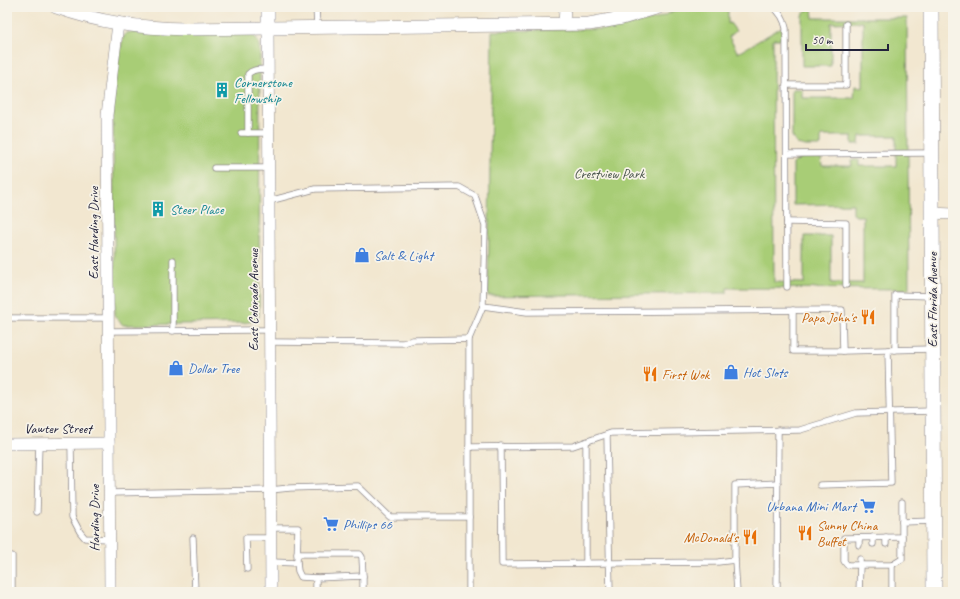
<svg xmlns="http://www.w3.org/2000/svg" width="960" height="599" viewBox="0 0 960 599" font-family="Caveat,sans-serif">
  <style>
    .green { fill: #a8cd76; stroke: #657858 }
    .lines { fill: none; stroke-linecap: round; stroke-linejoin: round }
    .service-casing { stroke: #8a8486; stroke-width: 7 }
    .minor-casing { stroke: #8a8486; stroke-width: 12 }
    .tertiary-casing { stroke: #8a8486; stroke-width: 14 }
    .secondary-casing { stroke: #8a8486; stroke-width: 16 }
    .service { stroke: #fff; stroke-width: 5.5 }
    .minor { stroke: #fff; stroke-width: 11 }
    .tertiary { stroke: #fff; stroke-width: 13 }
    .secondary { stroke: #fff; stroke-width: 15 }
    .labels { text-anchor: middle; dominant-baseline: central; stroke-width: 3.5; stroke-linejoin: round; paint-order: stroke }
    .culture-label { font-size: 14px; fill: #0d838f; stroke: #f7f3e8; text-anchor: start }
    .park-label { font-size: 14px; fill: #4a554d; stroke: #f7f3e8 }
    .street-label { font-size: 14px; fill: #22223b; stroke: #f7f3e8 }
    .shop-label { font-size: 14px; fill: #366cbe; stroke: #f7f3e8; text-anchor: start }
    .food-label { font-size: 14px; fill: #c56008; stroke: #f7f3e8; text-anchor: end }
  </style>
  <rect width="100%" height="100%" fill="#f7f3e8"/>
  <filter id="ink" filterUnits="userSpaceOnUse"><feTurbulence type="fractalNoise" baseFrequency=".025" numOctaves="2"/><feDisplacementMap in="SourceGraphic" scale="8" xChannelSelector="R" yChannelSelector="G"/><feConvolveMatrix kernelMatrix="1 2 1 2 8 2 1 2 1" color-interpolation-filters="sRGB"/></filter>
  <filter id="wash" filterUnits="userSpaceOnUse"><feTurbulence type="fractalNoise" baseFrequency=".012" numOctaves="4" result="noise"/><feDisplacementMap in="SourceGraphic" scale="16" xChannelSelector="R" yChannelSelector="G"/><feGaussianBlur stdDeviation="0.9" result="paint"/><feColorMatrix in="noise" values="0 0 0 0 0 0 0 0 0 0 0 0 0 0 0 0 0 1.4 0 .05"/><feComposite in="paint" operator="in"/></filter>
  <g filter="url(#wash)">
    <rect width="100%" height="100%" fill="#f2e7d0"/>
    <g class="green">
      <path d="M 683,7 L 728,7 L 728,24 L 730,23 L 736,31 L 729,37 L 738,53 L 782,27 L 782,39 L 773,39 L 774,282 L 804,283 L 804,236 L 831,236 L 831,283 L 863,283 L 863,216 L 856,216 L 853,214 L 853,204 L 793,205 L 793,164 C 802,154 808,157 821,157 L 822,166 L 852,166 L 851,160 L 859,160 L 859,166 L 896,166 L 896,136 L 860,136 L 859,144 L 852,144 L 852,136 L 821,136 L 821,146 L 806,146 L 797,144 L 792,136 L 792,89 L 802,89 L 802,98 L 854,98 L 855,86 L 863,87 L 863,22 L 831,23 L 831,66 L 802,66 L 802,15 L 809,9 L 808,7 L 812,7 L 813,18 L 907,18 L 909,289 L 727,288 L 727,293 L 488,296 L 492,31 L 611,29 L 656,19 Z"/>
      <path d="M 132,32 L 251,34 C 258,37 259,44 260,52 L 259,311 L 259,316 L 256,321 L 243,323 L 123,325 L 115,317 L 113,117 L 115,76 L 123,38 L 126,33 Z"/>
    </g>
  </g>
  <g filter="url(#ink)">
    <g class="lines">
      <defs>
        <g id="service">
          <polyline points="316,7 317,27"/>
          <path d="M 773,7 C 781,13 784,19 786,28 L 787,287"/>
          <polyline points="786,85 846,85 846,24"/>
          <polyline points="241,133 268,133"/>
          <path d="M 248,133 L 248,74 C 253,68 261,70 268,69"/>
          <polyline points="787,154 931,153"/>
          <polyline points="214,168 269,168"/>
          <polyline points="269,201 315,189 459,187 475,196 485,225 483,306 469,339"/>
          <polyline points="787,222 846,223 846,285"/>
          <polyline points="173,260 173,331"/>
          <polyline points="483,306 527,312 842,310 843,351 932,349"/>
          <polyline points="793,310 793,351 843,351"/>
          <polyline points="7,318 108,318"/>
          <polyline points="108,331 269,330"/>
          <polyline points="269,342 403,343 413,340 469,339 469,592"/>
          <polyline points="895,350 895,295 931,296"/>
          <polyline points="607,435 610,592"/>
          <polyline points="586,442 586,563"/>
          <polyline points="71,443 72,517 80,532 85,538 109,539"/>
          <polyline points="501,446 502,564 718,562 735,560 737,592"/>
          <polyline points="469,447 573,446 611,433 800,430 856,413 932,411"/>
          <polyline points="820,485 891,483 888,350"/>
          <polyline points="109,493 270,490 290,488 358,486 390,517 469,517"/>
          <polyline points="902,502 902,522"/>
          <polyline points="37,512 39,443"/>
          <polyline points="271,528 298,528 297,563 271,562"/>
          <polyline points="873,537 873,544"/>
          <polyline points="193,538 195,592"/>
          <polyline points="859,538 859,545"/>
          <polyline points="886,544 886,537"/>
          <polyline points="297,554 360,554 362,557 363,576"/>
          <polyline points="7,556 12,556 12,592"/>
          <polyline points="860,559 860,565 847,565 844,561 844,538 902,537"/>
          <polyline points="735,560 735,485 778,483"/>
          <polyline points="297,563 298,571 301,577 316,578"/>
          <polyline points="892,565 902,559 902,522 933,521"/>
          <polyline points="247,569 246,538 271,538"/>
          <polyline points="316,592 316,578 363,576 363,592"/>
          <polyline points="777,592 778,430"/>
          <polyline points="859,592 860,565 892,565 892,592"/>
        </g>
        <g id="minor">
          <polyline points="564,25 565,7"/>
          <polyline points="268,27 271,592"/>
          <polyline points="931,213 953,214"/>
          <polyline points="7,444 109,443"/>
          <polyline points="110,592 107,115 118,24"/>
        </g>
        <g id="tertiary">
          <path d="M 56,7 C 101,23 139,28 186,29 L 589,24 L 622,18 L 659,7"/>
          <polyline points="268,7 268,27"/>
        </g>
        <polyline id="secondary" points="931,7 934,592"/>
      </defs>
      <use href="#service" class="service-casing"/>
      <use href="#minor" class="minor-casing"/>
      <use href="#tertiary" class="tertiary-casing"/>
      <use href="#secondary" class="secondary-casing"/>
      <use href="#service" class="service"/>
      <use href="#minor" class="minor"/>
      <use href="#tertiary" class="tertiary"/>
      <use href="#secondary" class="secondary"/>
    </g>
  </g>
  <defs>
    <symbol id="building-bare" viewBox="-9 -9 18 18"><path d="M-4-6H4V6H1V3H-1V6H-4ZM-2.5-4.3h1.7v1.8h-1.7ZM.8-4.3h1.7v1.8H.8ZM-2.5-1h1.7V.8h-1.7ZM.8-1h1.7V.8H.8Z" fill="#0f9aa8" stroke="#f7f3e8" stroke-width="2.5" paint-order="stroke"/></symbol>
    <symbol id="shop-bare" viewBox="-9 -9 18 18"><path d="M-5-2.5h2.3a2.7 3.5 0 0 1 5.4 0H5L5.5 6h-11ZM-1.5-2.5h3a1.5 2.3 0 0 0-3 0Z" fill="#3f7fe0" stroke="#f7f3e8" stroke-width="2.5" paint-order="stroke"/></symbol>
    <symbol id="restaurant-bare" viewBox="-9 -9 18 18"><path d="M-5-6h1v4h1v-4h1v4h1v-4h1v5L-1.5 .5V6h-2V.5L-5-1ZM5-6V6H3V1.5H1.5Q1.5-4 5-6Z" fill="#e8710a" stroke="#f7f3e8" stroke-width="2.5" paint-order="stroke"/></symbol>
    <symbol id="supermarket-bare" viewBox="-9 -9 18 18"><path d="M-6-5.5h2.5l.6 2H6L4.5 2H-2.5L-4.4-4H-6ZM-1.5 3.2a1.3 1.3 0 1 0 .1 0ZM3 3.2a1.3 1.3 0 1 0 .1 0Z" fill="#3f7fe0" stroke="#f7f3e8" stroke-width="2.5" paint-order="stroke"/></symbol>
  </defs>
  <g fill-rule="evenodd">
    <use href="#building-bare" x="211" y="79" width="22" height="22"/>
    <use href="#building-bare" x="147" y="198" width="22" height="22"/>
    <use href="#shop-bare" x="351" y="244" width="22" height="22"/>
    <use href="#restaurant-bare" x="857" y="306" width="22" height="22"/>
    <use href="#shop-bare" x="165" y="357" width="22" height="22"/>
    <use href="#shop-bare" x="720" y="361" width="22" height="22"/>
    <use href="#restaurant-bare" x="639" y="363" width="22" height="22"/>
    <use href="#supermarket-bare" x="857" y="495" width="22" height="22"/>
    <use href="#supermarket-bare" x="320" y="513" width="22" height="22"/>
    <use href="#restaurant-bare" x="794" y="522" width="22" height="22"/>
    <use href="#restaurant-bare" x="739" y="526" width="22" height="22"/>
  </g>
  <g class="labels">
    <g class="culture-label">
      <text x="234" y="82">Cornerstone<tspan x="234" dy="16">Fellowship</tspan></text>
      <text x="170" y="209">Steer Place</text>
    </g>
    <g class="park-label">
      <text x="609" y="173">Crestview Park</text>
    </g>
    <g class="street-label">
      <text transform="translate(93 233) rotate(-90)">East Harding Drive</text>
      <text transform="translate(253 300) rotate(-90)">East Colorado Avenue</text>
      <text transform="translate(932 300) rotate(-90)">East Florida Avenue</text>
      <text x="58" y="428">Vawter Street</text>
      <text transform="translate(94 518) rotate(-90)">Harding Drive</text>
    </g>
    <g class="shop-label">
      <text x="374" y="255">Salt &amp; Light</text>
      <text x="188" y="368">Dollar Tree</text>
      <text x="743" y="372">Hot Slots</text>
      <text x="856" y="506" text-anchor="end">Urbana Mini Mart</text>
      <text x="343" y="524">Phillips 66</text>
    </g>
    <g class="food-label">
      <text x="856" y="317">Papa John's</text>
      <text x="662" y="374" text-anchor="start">First Wok</text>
      <text x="817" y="525" text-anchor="start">Sunny China<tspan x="817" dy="16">Buffet</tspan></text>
      <text x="738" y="537">McDonald's</text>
    </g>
  </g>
  <rect width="960" height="599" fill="none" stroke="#f7f3e8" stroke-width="24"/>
  <path d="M806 44v6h82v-6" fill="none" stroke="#22223b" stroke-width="2"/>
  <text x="812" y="44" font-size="12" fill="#22223b" stroke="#f7f3e8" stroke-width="3" paint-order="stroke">50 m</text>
</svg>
